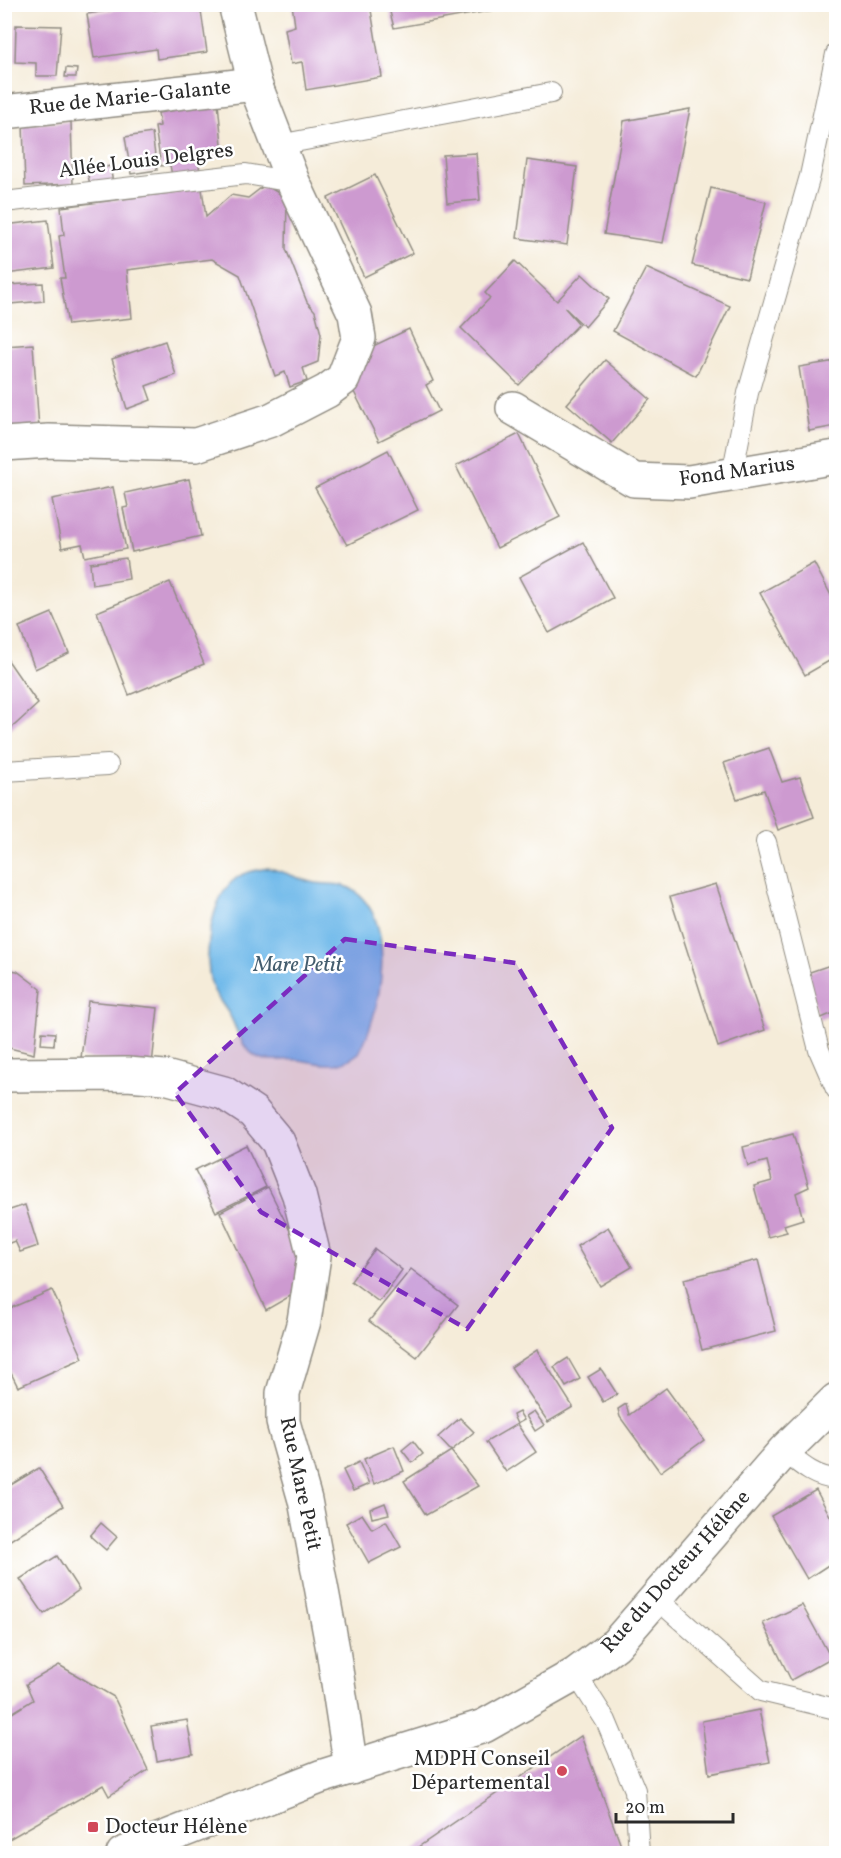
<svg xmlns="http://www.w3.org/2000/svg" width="841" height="1858" viewBox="0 0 841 1858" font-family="Vollkorn,serif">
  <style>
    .water { fill: #71baea; stroke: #4e728a; stroke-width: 1.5 }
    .building { fill: #cd9ad0 }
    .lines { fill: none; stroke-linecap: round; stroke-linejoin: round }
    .lane-casing { stroke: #908c82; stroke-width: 22 }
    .street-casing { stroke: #908c82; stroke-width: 36 }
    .lane { stroke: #fff; stroke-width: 20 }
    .street { stroke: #fff; stroke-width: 33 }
    .marked { fill: #7b2cbf; fill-opacity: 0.2; stroke: #7b2cbf; stroke-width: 4.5; stroke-dasharray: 12 8; stroke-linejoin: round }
    .poi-dot { fill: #d1495b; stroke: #fff; stroke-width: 2 }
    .labels { text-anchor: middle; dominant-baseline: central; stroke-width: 5; stroke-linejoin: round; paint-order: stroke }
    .street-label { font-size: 21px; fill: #2b2b2b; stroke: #fff }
    .poi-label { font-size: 21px; fill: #2b2b2b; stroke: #fff; text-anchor: end }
    .water-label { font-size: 22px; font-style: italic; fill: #445d6e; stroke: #fff }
  </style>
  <rect width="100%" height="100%" fill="#fff"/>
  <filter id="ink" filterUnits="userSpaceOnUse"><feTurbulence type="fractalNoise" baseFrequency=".0167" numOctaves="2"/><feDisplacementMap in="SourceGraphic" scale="12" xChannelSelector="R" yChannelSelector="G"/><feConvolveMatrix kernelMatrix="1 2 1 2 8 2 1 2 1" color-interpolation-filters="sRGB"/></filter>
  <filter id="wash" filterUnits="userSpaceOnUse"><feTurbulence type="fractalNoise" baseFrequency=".008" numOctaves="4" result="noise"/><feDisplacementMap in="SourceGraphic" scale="24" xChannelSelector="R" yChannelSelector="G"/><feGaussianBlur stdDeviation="1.35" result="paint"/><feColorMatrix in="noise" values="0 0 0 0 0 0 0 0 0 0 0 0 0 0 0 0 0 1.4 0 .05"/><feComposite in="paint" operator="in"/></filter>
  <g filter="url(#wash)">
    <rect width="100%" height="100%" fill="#f5ecd9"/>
    <path class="water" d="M 268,868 C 285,871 299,880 316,883 C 330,885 344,882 356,892 C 398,926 381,1012 359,1053 C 337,1070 324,1064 299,1060 C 287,1058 270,1063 259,1058 C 240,1049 238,1030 229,1014 C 224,1006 218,999 214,991 C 201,964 210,898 234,880 C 243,872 256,870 268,868 Z"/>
    <g id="blocks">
      <g class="building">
        <polygon points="89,4 125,4 125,6 90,11"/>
        <polygon points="151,4 154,10 164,9 164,4 200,4 207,52 157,59 156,49 94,58 87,14"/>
        <polygon points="292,4 370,4 382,77 306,90 302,62 291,64 285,29 295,26"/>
        <polygon points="388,4 517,4 517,6 394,28"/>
        <polygon points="16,25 61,26 57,76 36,76 36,63 15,62"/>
        <polygon points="66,68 77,69 76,77 65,77"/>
        <polygon points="218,103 223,155 198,160 201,177 173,181 170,165 161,166 155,127 160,126 158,113"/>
        <polygon points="690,109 663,243 604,234 624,121"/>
        <polygon points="71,122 73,184 25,186 23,124"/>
        <polygon points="152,133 157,170 131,174 125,137"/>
        <polygon points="476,153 480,200 447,203 443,155"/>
        <polygon points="527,160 577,167 567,245 517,238"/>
        <polygon points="110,166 113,183 91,188 87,172"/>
        <polygon points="375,175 413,253 364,277 328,198"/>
        <polygon points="265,185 287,198 286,249 307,302 315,311 321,334 318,362 303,368 307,381 290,387 285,372 275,376 240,275 212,259 127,270 132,318 68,325 60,278 65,278 59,236 64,235 61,207 202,189 206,217 231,195 248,198"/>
        <polygon points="711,188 766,202 747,278 692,265"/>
        <polygon points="48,220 54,268 5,274 4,225"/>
        <polygon points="515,261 557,301 582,274 609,299 585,327 564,307 579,324 519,385 461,328 490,298 485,293"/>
        <polygon points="646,268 730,306 696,376 613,331"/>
        <polygon points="43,283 44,301 10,304 7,285"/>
        <polygon points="409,329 433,381 426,385 439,411 379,441 351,386 371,347"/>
        <polygon points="165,341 176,375 146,386 151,400 127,409 112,359"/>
        <polygon points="33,344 39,429 5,432 5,346"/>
        <polygon points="605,360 650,399 612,443 567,404"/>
        <polygon points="836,361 836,426 809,431 799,367"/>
        <polygon points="519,434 560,517 497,548 456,466"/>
        <polygon points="388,450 418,510 347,545 315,488"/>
        <polygon points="189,479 201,536 132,552 123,508 128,507 125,493"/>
        <polygon points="113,487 126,549 85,557 82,544 62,548 52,499"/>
        <polygon points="583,542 613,598 549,633 519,577"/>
        <polygon points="126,558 129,579 92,585 90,563"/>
        <polygon points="814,563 836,605 836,657 805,675 760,593"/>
        <polygon points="170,582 204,664 129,695 97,612"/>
        <polygon points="52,613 69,653 35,669 19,627"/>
        <polygon points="5,656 38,704 5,734"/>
        <polygon points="769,748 782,782 800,777 814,817 778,830 764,790 737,799 724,763"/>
        <polygon points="716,884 765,1030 718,1047 670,897"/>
        <polygon points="836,963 836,1012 819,1019 807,973"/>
        <polygon points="5,969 17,971 41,989 34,1054 5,1047"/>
        <polygon points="88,1001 158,1008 152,1065 81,1058"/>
        <polygon points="42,1032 55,1033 54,1045 41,1044"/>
        <polygon points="793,1134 809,1187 796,1193 803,1219 784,1225 787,1232 768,1237 754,1186 772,1181 767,1161 748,1166 743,1147"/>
        <polygon points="246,1145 266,1187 216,1212 195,1170"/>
        <polygon points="268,1187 305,1261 299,1291 266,1310 220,1212"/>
        <polygon points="25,1205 38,1246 20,1252 15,1241 4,1245 4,1212"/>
        <polygon points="608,1227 632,1267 600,1286 577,1246"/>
        <polygon points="375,1249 402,1270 379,1302 351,1281"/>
        <polygon points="758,1260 776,1331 702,1350 684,1279"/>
        <polygon points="411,1269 458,1305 417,1357 369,1321"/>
        <polygon points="52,1290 83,1358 18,1387 4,1359 4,1311"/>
        <polygon points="537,1350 573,1407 548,1422 511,1367"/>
        <polygon points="568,1358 580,1379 566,1387 554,1367"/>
        <polygon points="601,1369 617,1394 603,1402 588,1377"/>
        <polygon points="666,1388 704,1440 660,1472 620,1417 618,1409 626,1404 629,1415"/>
        <polygon points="534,1411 544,1425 535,1431 526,1416"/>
        <polygon points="519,1412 524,1420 517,1424 513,1415"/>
        <polygon points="460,1418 474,1432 451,1451 438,1437"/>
        <polygon points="517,1424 536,1452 506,1472 486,1442"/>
        <polygon points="413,1441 423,1454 412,1463 402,1450"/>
        <polygon points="394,1446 404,1471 374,1484 364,1459"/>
        <polygon points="451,1451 478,1486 426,1515 404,1481"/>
        <polygon points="359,1462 369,1484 353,1491 343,1470"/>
        <polygon points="39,1468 63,1506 9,1541 4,1534 4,1489"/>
        <polygon points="816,1490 836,1527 836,1560 807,1579 771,1516"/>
        <polygon points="385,1503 389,1514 372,1518 370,1509"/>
        <polygon points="362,1514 372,1529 386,1521 401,1547 369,1563 346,1523"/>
        <polygon points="101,1523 117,1537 106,1550 90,1536"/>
        <polygon points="57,1556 79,1590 44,1614 20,1579"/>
        <polygon points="802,1605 831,1658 791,1680 763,1623"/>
        <polygon points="59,1665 114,1697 148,1770 109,1796 103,1785 4,1842 4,1718 33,1700 26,1684"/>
        <polygon points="759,1710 770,1762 709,1774 702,1721"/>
        <polygon points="187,1720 193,1754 157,1761 151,1726"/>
        <polygon points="581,1736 624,1854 408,1854"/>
      </g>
    </g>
  </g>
  <g filter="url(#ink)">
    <use href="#blocks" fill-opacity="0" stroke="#908c82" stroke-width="1.5"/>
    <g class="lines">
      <defs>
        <g id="lane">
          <polyline points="279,145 551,93"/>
          <polyline points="4,202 246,174 293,182"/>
          <polyline points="732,475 748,393 810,176 836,54"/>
          <polyline points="4,771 108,765"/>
          <polyline points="766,842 819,1050 836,1089"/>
          <path d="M 784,1451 C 801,1465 814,1477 836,1479"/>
          <polyline points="656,1598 761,1691 836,1709"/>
          <polyline points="576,1674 606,1721 635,1790 639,1854"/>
        </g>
        <g id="street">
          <polyline points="4,112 255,84"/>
          <polyline points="513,408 634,480 689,482 836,457"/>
          <polyline points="4,444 49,441 196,445 271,420 327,391 343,379 359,338 355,314 293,182 255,84 235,4"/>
          <polyline points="4,1075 127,1074 165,1077 224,1093 253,1112 278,1142 299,1195 314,1256 304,1321 283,1393 283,1422 305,1500 333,1650 351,1768"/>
          <polyline points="123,1854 320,1777 484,1726 576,1674 616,1644 784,1451 836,1400"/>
        </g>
      </defs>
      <use href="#lane" class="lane-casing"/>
      <use href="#street" class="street-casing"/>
      <use href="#lane" class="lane"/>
      <use href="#street" class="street"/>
    </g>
  </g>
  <path class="marked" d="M 345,939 L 516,963 L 612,1128 L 467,1329 L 261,1212 L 175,1093 Z"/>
  <g class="poi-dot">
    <circle cx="562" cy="1771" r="6"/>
    <rect x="87" y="1821" width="12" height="12" rx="3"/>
  </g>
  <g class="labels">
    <g class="street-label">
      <text transform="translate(130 98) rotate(-6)">Rue de Marie-Galante</text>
      <text transform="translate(146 161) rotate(-7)">Allée Louis Delgres</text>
      <text transform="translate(737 472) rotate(-8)">Fond Marius</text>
      <text transform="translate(300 1484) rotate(78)">Rue Mare Petit</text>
      <text transform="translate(676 1572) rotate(-48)">Rue du Docteur Hélène</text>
    </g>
    <g class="poi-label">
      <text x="550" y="1759">MDPH Conseil<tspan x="550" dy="24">Départemental</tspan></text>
      <text x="105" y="1827" text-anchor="start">Docteur Hélène</text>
    </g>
    <g class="water-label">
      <text x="298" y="965">Mare Petit</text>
    </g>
  </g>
  <rect width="841" height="1858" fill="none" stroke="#fff" stroke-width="24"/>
  <path d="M616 1813v9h117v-9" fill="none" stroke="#2b2b2b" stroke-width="3"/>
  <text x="625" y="1813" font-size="18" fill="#2b2b2b" stroke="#ffffff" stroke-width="4.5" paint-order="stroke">20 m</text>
</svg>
